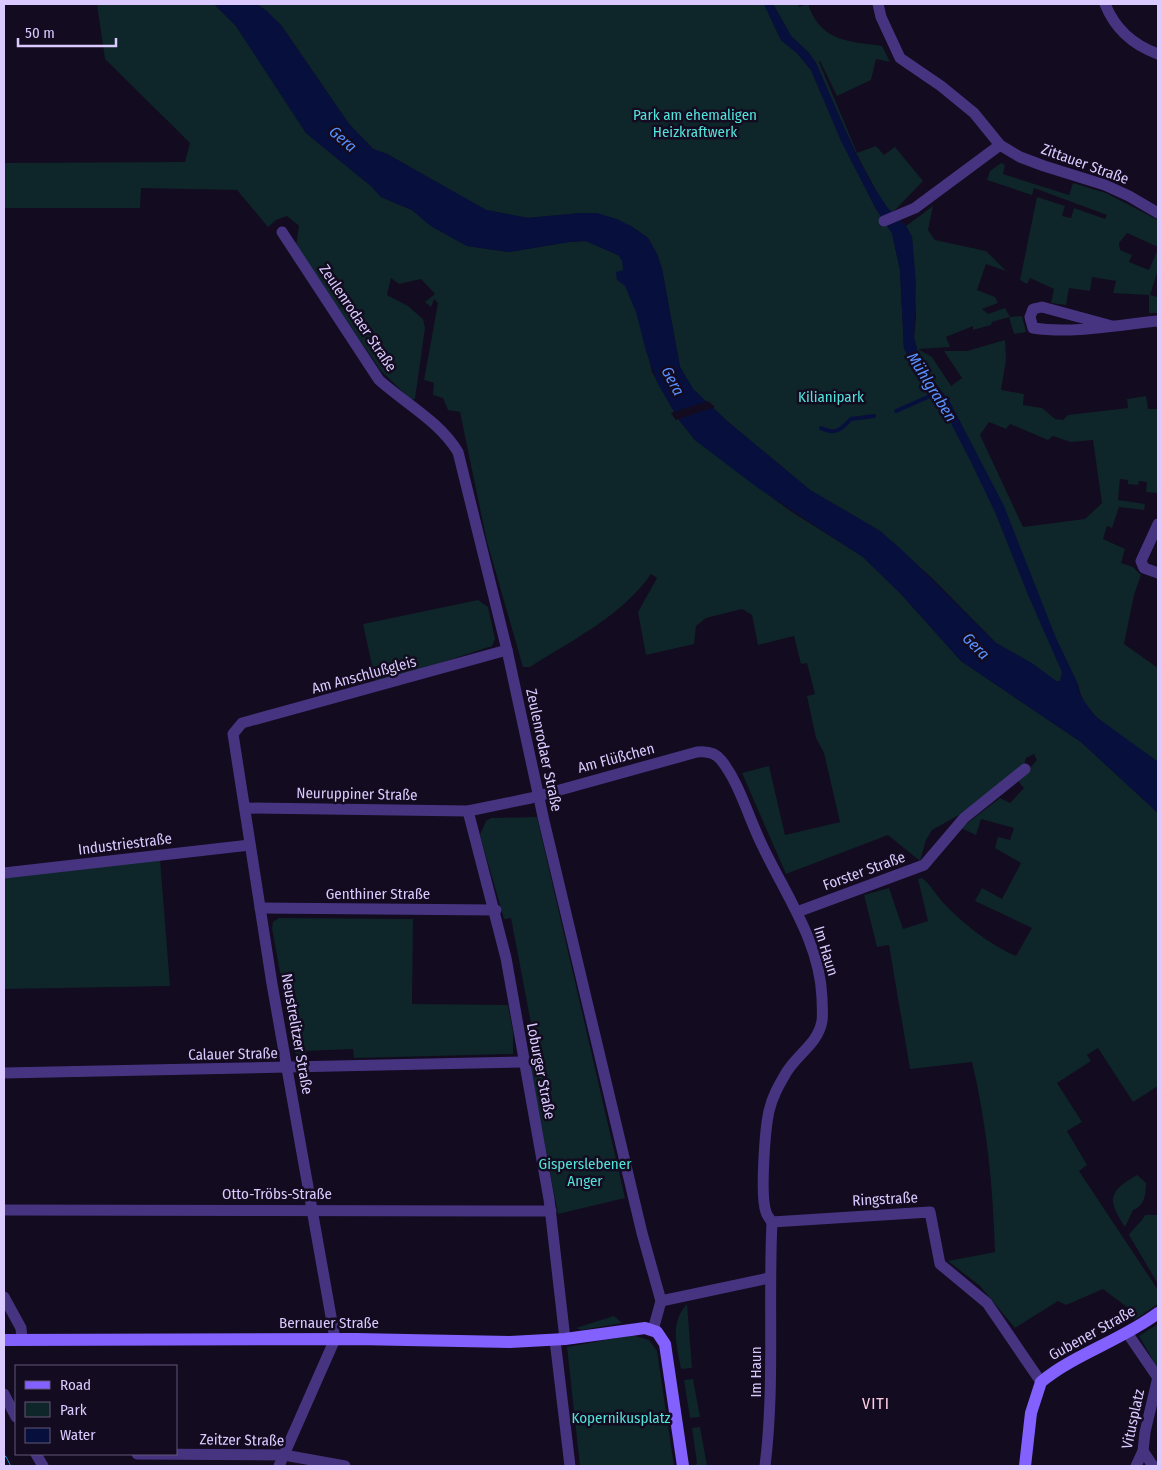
<svg xmlns="http://www.w3.org/2000/svg" width="1162" height="1470" viewBox="0 0 1162 1470" font-family="'Fira Sans Condensed',sans-serif">
  <style>
    .green { fill: #0e2529; fill-rule: evenodd }
    .water { fill: #07103d }
    .pier { fill: #130b1f }
    .lines { fill: none; stroke-linecap: round; stroke-linejoin: round }
    .stream { stroke: #07103d; stroke-width: 4 }
    .street { stroke: #463480; stroke-width: 11 }
    .secondary { stroke: #8361ff; stroke-width: 12 }
    .rail-casing { stroke: #00adf5; stroke-width: 5.5 }
    .rail { stroke: #130b1f; stroke-width: 4; stroke-dasharray: 11; stroke-linecap: butt }
    .labels { text-anchor: middle; dominant-baseline: central; stroke-width: 5; stroke-linejoin: round; paint-order: stroke }
    .park-label { font-size: 15px; fill: #52e3db; stroke: #130b1f }
    .street-label { font-size: 15px; fill: #dacaff; stroke: #130b1f }
    .water-label { font-size: 16px; font-style: italic; fill: #5891ff; stroke: #130b1f }
    .neighbourhood-label { font-size: 16px; letter-spacing: 1px; fill: #ffcce2; stroke: #130b1f }
  </style>
  <rect width="100%" height="100%" fill="#130b1f"/>
  <g class="green">
    <path d="M 97,4 L 214,4 L 236,26 L 306,133 L 371,186 L 381,197 L 412,210 L 431,226 L 467,246 L 509,252 L 569,242 L 586,241 L 618,255 L 627,267 L 652,372 L 679,420 L 695,440 L 789,510 L 863,557 L 901,594 L 961,661 L 1081,742 L 1158,813 L 1158,1086 L 1133,1102 L 1098,1048 L 1087,1055 L 1091,1061 L 1057,1083 L 1082,1122 L 1067,1131 L 1087,1165 L 1079,1171 L 1158,1290 L 1158,1304 L 1134,1320 L 1132,1311 L 1103,1289 L 1066,1305 L 1058,1301 L 1015,1328 L 980,1286 L 948,1261 L 995,1252 C 993,1187 987,1125 972,1062 L 910,1069 L 889,945 L 877,947 L 864,895 L 889,888 L 903,929 L 928,921 L 918,879 L 922,878 C 930,884 934,892 940,899 C 959,921 990,945 1016,956 L 1032,928 L 975,901 L 982,888 L 1002,899 L 1021,863 L 995,848 L 998,837 L 1010,840 L 1014,828 L 981,819 L 976,835 L 961,828 L 1000,798 L 1010,803 L 1024,788 L 1018,781 L 1037,760 L 1034,754 L 1026,758 L 1024,765 L 959,815 L 932,830 L 926,840 L 920,861 L 888,835 L 786,874 L 742,773 L 769,766 L 785,835 L 840,822 L 824,753 L 816,738 L 807,696 L 815,694 L 807,663 L 801,664 L 794,636 L 758,645 L 752,615 L 742,609 L 706,618 L 696,626 L 694,644 L 646,655 L 638,612 L 657,578 L 651,574 C 622,616 572,640 530,667 L 523,667 L 487,542 L 460,412 L 448,410 L 443,398 L 433,395 L 434,383 L 424,380 L 438,303 L 434,299 L 431,307 L 425,302 L 435,294 L 421,279 L 399,284 L 391,278 L 387,295 L 408,306 L 423,319 L 425,328 L 415,399 L 411,400 L 381,371 L 296,247 L 299,226 L 287,216 L 276,220 L 268,227 L 237,190 L 141,188 L 140,208 L 4,208 L 4,163 L 185,162 L 190,143 L 105,59 Z"/>
    <path d="M 257,4 L 764,4 L 781,40 L 797,53 L 811,70 L 842,141 L 876,209 L 892,233 L 900,270 L 904,349 L 917,348 L 914,338 L 916,316 L 912,237 L 906,226 L 933,206 L 928,230 L 935,240 L 986,251 L 1006,271 L 986,264 L 977,290 L 995,297 L 998,303 L 982,309 L 988,314 L 1005,308 L 1010,317 L 1022,316 L 1026,332 L 1014,334 L 1009,317 L 992,322 L 991,325 L 973,330 L 973,326 L 946,337 L 950,347 L 918,349 L 932,357 L 951,386 L 962,378 L 944,351 L 967,351 L 1005,340 L 1006,360 L 1001,390 L 1024,394 L 1023,405 L 1042,408 L 1055,419 L 1063,420 L 1068,415 L 1128,408 L 1127,399 L 1146,396 L 1148,409 L 1158,409 L 1157,493 L 1146,492 L 1147,482 L 1139,481 L 1138,485 L 1128,484 L 1128,480 L 1120,479 L 1118,500 L 1145,504 L 1144,510 L 1119,507 L 1112,528 L 1107,526 L 1103,539 L 1125,549 L 1121,563 L 1133,567 L 1141,575 L 1134,595 L 1124,644 L 1158,668 L 1158,762 C 1132,741 1083,720 1078,684 L 1056,681 L 1033,664 L 996,643 L 933,579 L 880,531 L 810,490 L 727,421 L 693,389 L 680,367 L 662,269 L 657,254 L 648,238 L 631,226 L 581,213 L 528,218 L 486,210 L 387,154 L 373,149 L 349,124 L 281,25 ZM 989,422 L 1006,429 L 1010,424 L 1048,440 L 1053,436 L 1071,442 L 1093,440 L 1102,503 L 1085,519 L 1023,527 L 980,435 Z"/>
    <path d="M 773,4 L 798,4 L 799,7 L 808,4 C 821,42 848,41 882,46 L 890,62 L 876,59 L 871,80 L 837,96 L 820,61 L 819,62 L 857,153 L 876,146 L 884,155 L 895,147 L 923,181 L 896,209 L 891,212 C 882,203 876,190 870,179 C 849,142 833,102 816,63 L 809,53 L 791,36 Z"/>
    <polygon points="1001,163 1005,165 1003,174 1069,195 1073,183 1106,193 1158,220 1158,247 1127,233 1119,243 1120,250 1132,255 1129,262 1149,270 1158,249 1158,270 1150,295 1157,297 1158,294 1158,313 1149,313 1149,295 1113,293 1116,281 1092,277 1090,291 1069,288 1066,305 1051,303 1054,289 1030,278 1027,284 1020,280 1037,197 1065,206 1062,216 1071,218 1074,208 1105,219 1107,215 1034,188 1032,195 987,180 990,171"/>
    <polygon points="478,600 488,607 495,639 492,646 376,684 363,624"/>
    <polygon points="537,817 625,1198 558,1214 528,1057 537,1055 511,918 504,919 480,835 486,821 491,818"/>
    <polygon points="160,859 170,986 4,989 4,876"/>
    <polygon points="279,918 413,919 412,1004 508,1005 513,1032 513,1054 354,1058 353,1049 306,1051 305,1058 300,1059 294,1051 272,928 273,922"/>
    <path d="M 1137,1175 L 1146,1183 C 1146,1193 1145,1206 1133,1210 L 1125,1227 C 1107,1199 1108,1192 1137,1175 Z"/>
    <path d="M 1145,1215 L 1158,1215 L 1158,1284 L 1129,1235 C 1134,1227 1141,1223 1145,1215 Z"/>
    <path d="M 687,1304 L 692,1368 L 681,1369 C 677,1345 669,1324 687,1304 Z"/>
    <polygon points="614,1316 622,1323 582,1330 576,1328"/>
    <polygon points="1158,1324 1158,1369 1139,1336"/>
    <polygon points="632,1335 649,1340 657,1351 674,1466 580,1466 567,1347"/>
    <polygon points="693,1379 700,1417 690,1418 684,1380"/>
    <polygon points="700,1427 707,1466 694,1466 697,1463 692,1428"/>
  </g>
  <polygon class="water" points="214,4 257,4 267,11 281,25 349,124 373,149 387,154 486,210 528,218 581,213 597,213 617,219 631,226 648,238 657,254 662,269 680,367 693,389 727,421 810,490 880,531 902,550 996,643 1033,664 1056,681 1060,681 1062,672 1028,595 995,512 971,462 941,404 924,386 904,349 900,270 892,233 876,209 841,141 811,70 797,53 781,40 764,4 773,4 791,36 809,53 816,63 856,154 872,184 887,207 906,226 912,237 916,282 914,338 917,349 929,375 950,402 1004,506 1056,638 1078,684 1079,694 1095,716 1158,762 1158,813 1081,742 961,661 901,594 863,557 758,488 695,440 679,420 658,384 646,351 636,312 625,286 617,280 616,272 623,270 622,260 618,255 586,241 569,242 509,252 467,246 431,226 412,210 381,197 371,186 306,133 236,26"/>
  <polygon class="pier" points="708,401 715,407 676,420 671,413"/>
  <g class="lines">
    <g class="stream">
      <polyline points="896,411 937,393"/>
      <path d="M 821,428 C 835,435 841,430 851,419 L 874,416"/>
    </g>
    <g class="street">
      <polyline points="878,4 881,17 900,58 941,86 974,113 1000,145 1020,157 1044,166 1105,185 1129,196 1158,213"/>
      <path d="M 1105,4 C 1115,29 1133,45 1158,54"/>
      <polyline points="884,221 915,208 1000,145"/>
      <path d="M 282,232 L 379,380 C 406,404 439,421 458,452 L 507,650 L 544,821 L 642,1233 L 661,1301 L 653,1330"/>
      <path d="M 1112,326 L 1042,307 L 1033,309 L 1030,317 L 1033,328 C 1073,334 1117,325 1158,321"/>
      <polyline points="1158,524 1141,561 1144,568 1158,573"/>
      <path d="M 245,808 L 468,811 L 531,798 L 697,752 C 706,751 715,752 721,760 C 739,782 749,819 762,845 C 785,894 820,942 822,998 C 822,1006 823,1014 822,1021 C 818,1044 797,1054 786,1073 C 779,1085 772,1097 769,1111 C 765,1129 760,1196 766,1212 C 767,1216 770,1219 772,1222"/>
      <polyline points="468,811 506,958 549,1199 565,1339"/>
      <polyline points="4,873 250,845"/>
      <polyline points="260,908 496,910"/>
      <polyline points="797,912 924,865 964,818 1025,769"/>
      <polyline points="4,1073 523,1062"/>
      <polyline points="4,1210 551,1211"/>
      <polyline points="772,1222 930,1212 940,1264 987,1303 1041,1382"/>
      <polyline points="4,1297 21,1328 22,1340"/>
      <polyline points="661,1301 769,1278"/>
      <polyline points="1128,1334 1158,1378"/>
      <polyline points="555,1340 570,1466"/>
      <polyline points="4,1394 16,1417"/>
      <polyline points="1143,1451 1153,1466"/>
      <polyline points="36,1454 43,1466"/>
      <polyline points="137,1454 284,1455 345,1466"/>
      <polyline points="279,1466 335,1339 272,984 233,734 242,723 507,650"/>
      <path d="M 765,1466 C 775,1385 768,1303 772,1222"/>
      <polyline points="1136,1466 1143,1451 1145,1432 1158,1377"/>
    </g>
    <g class="secondary">
      <polyline points="4,1340 356,1339 510,1342 565,1339 645,1328 657,1332 665,1344 683,1466"/>
      <path d="M 1025,1466 L 1031,1413 L 1041,1382 C 1073,1355 1122,1340 1158,1313"/>
    </g>
    <defs>
      <polyline id="rail" points="4,1458 8,1466"/>
    </defs>
    <use href="#rail" class="rail-casing"/>
    <use href="#rail" class="rail"/>
  </g>
  <g class="labels">
    <g class="park-label">
      <text x="695" y="115">Park am ehemaligen<tspan x="695" dy="17">Heizkraftwerk</tspan></text>
      <text x="831" y="397">Kilianipark</text>
      <text x="585" y="1164">Gisperslebener<tspan x="585" dy="17">Anger</tspan></text>
      <text x="621" y="1418">Kopernikusplatz</text>
    </g>
    <g class="street-label">
      <text transform="translate(1085 164) rotate(20)">Zittauer Straße</text>
      <text transform="translate(358 318) rotate(56)">Zeulenrodaer Straße</text>
      <text transform="translate(364 675) rotate(-15)">Am Anschlußgleis</text>
      <text transform="translate(544 750) rotate(78)">Zeulenrodaer Straße</text>
      <text transform="translate(616 758) rotate(-15)">Am Flüßchen</text>
      <text transform="translate(357 794) rotate(1)">Neuruppiner Straße</text>
      <text transform="translate(125 844) rotate(-7)">Industriestraße</text>
      <text transform="translate(864 871) rotate(-20)">Forster Straße</text>
      <text x="378" y="894">Genthiner Straße</text>
      <text transform="translate(826 951) rotate(73)">Im Haun</text>
      <text transform="translate(297 1034) rotate(80)">Neustrelitzer Straße</text>
      <text transform="translate(233 1054) rotate(-1)">Calauer Straße</text>
      <text transform="translate(541 1071) rotate(79)">Loburger Straße</text>
      <text x="277" y="1194">Otto-Tröbs-Straße</text>
      <text transform="translate(885 1199) rotate(-3)">Ringstraße</text>
      <text x="329" y="1323">Bernauer Straße</text>
      <text transform="translate(1092 1333) rotate(-29)">Gubener Straße</text>
      <text transform="translate(756 1372) rotate(-90)">Im Haun</text>
      <text transform="translate(1133 1419) rotate(-78)">Vitusplatz</text>
      <text transform="translate(242 1440) rotate(1)">Zeitzer Straße</text>
    </g>
    <g class="water-label">
      <text transform="translate(343 139) rotate(41)">Gera</text>
      <text transform="translate(673 381) rotate(62)">Gera</text>
      <text transform="translate(932 387) rotate(58)">Mühlgraben</text>
      <text transform="translate(976 646) rotate(45)">Gera</text>
    </g>
    <g class="neighbourhood-label">
      <text x="876" y="1403">VITI</text>
    </g>
  </g>
  <rect width="1162" height="1470" fill="none" stroke="#dacaff" stroke-width="10"/>
  <rect x="15" y="1365" width="162" height="90" fill="#130b1f" stroke="#635779"/>
  <rect x="25" y="1381" width="25" height="8" fill="#8361ff" stroke="#635779"/>
  <text x="60" y="1390" font-size="15" fill="#dacaff">Road</text>
  <rect x="25" y="1402" width="25" height="15" fill="#0e2529" stroke="#635779"/>
  <text x="60" y="1415" font-size="15" fill="#dacaff">Park</text>
  <rect x="25" y="1428" width="25" height="15" fill="#07103d" stroke="#635779"/>
  <text x="60" y="1440" font-size="15" fill="#dacaff">Water</text>
  <path d="M18 38v8h98v-8" fill="none" stroke="#dacaff" stroke-width="2.5"/>
  <text x="25" y="38" font-size="15" fill="#dacaff" stroke="#130b1f" stroke-width="4" paint-order="stroke">50 m</text>
</svg>
